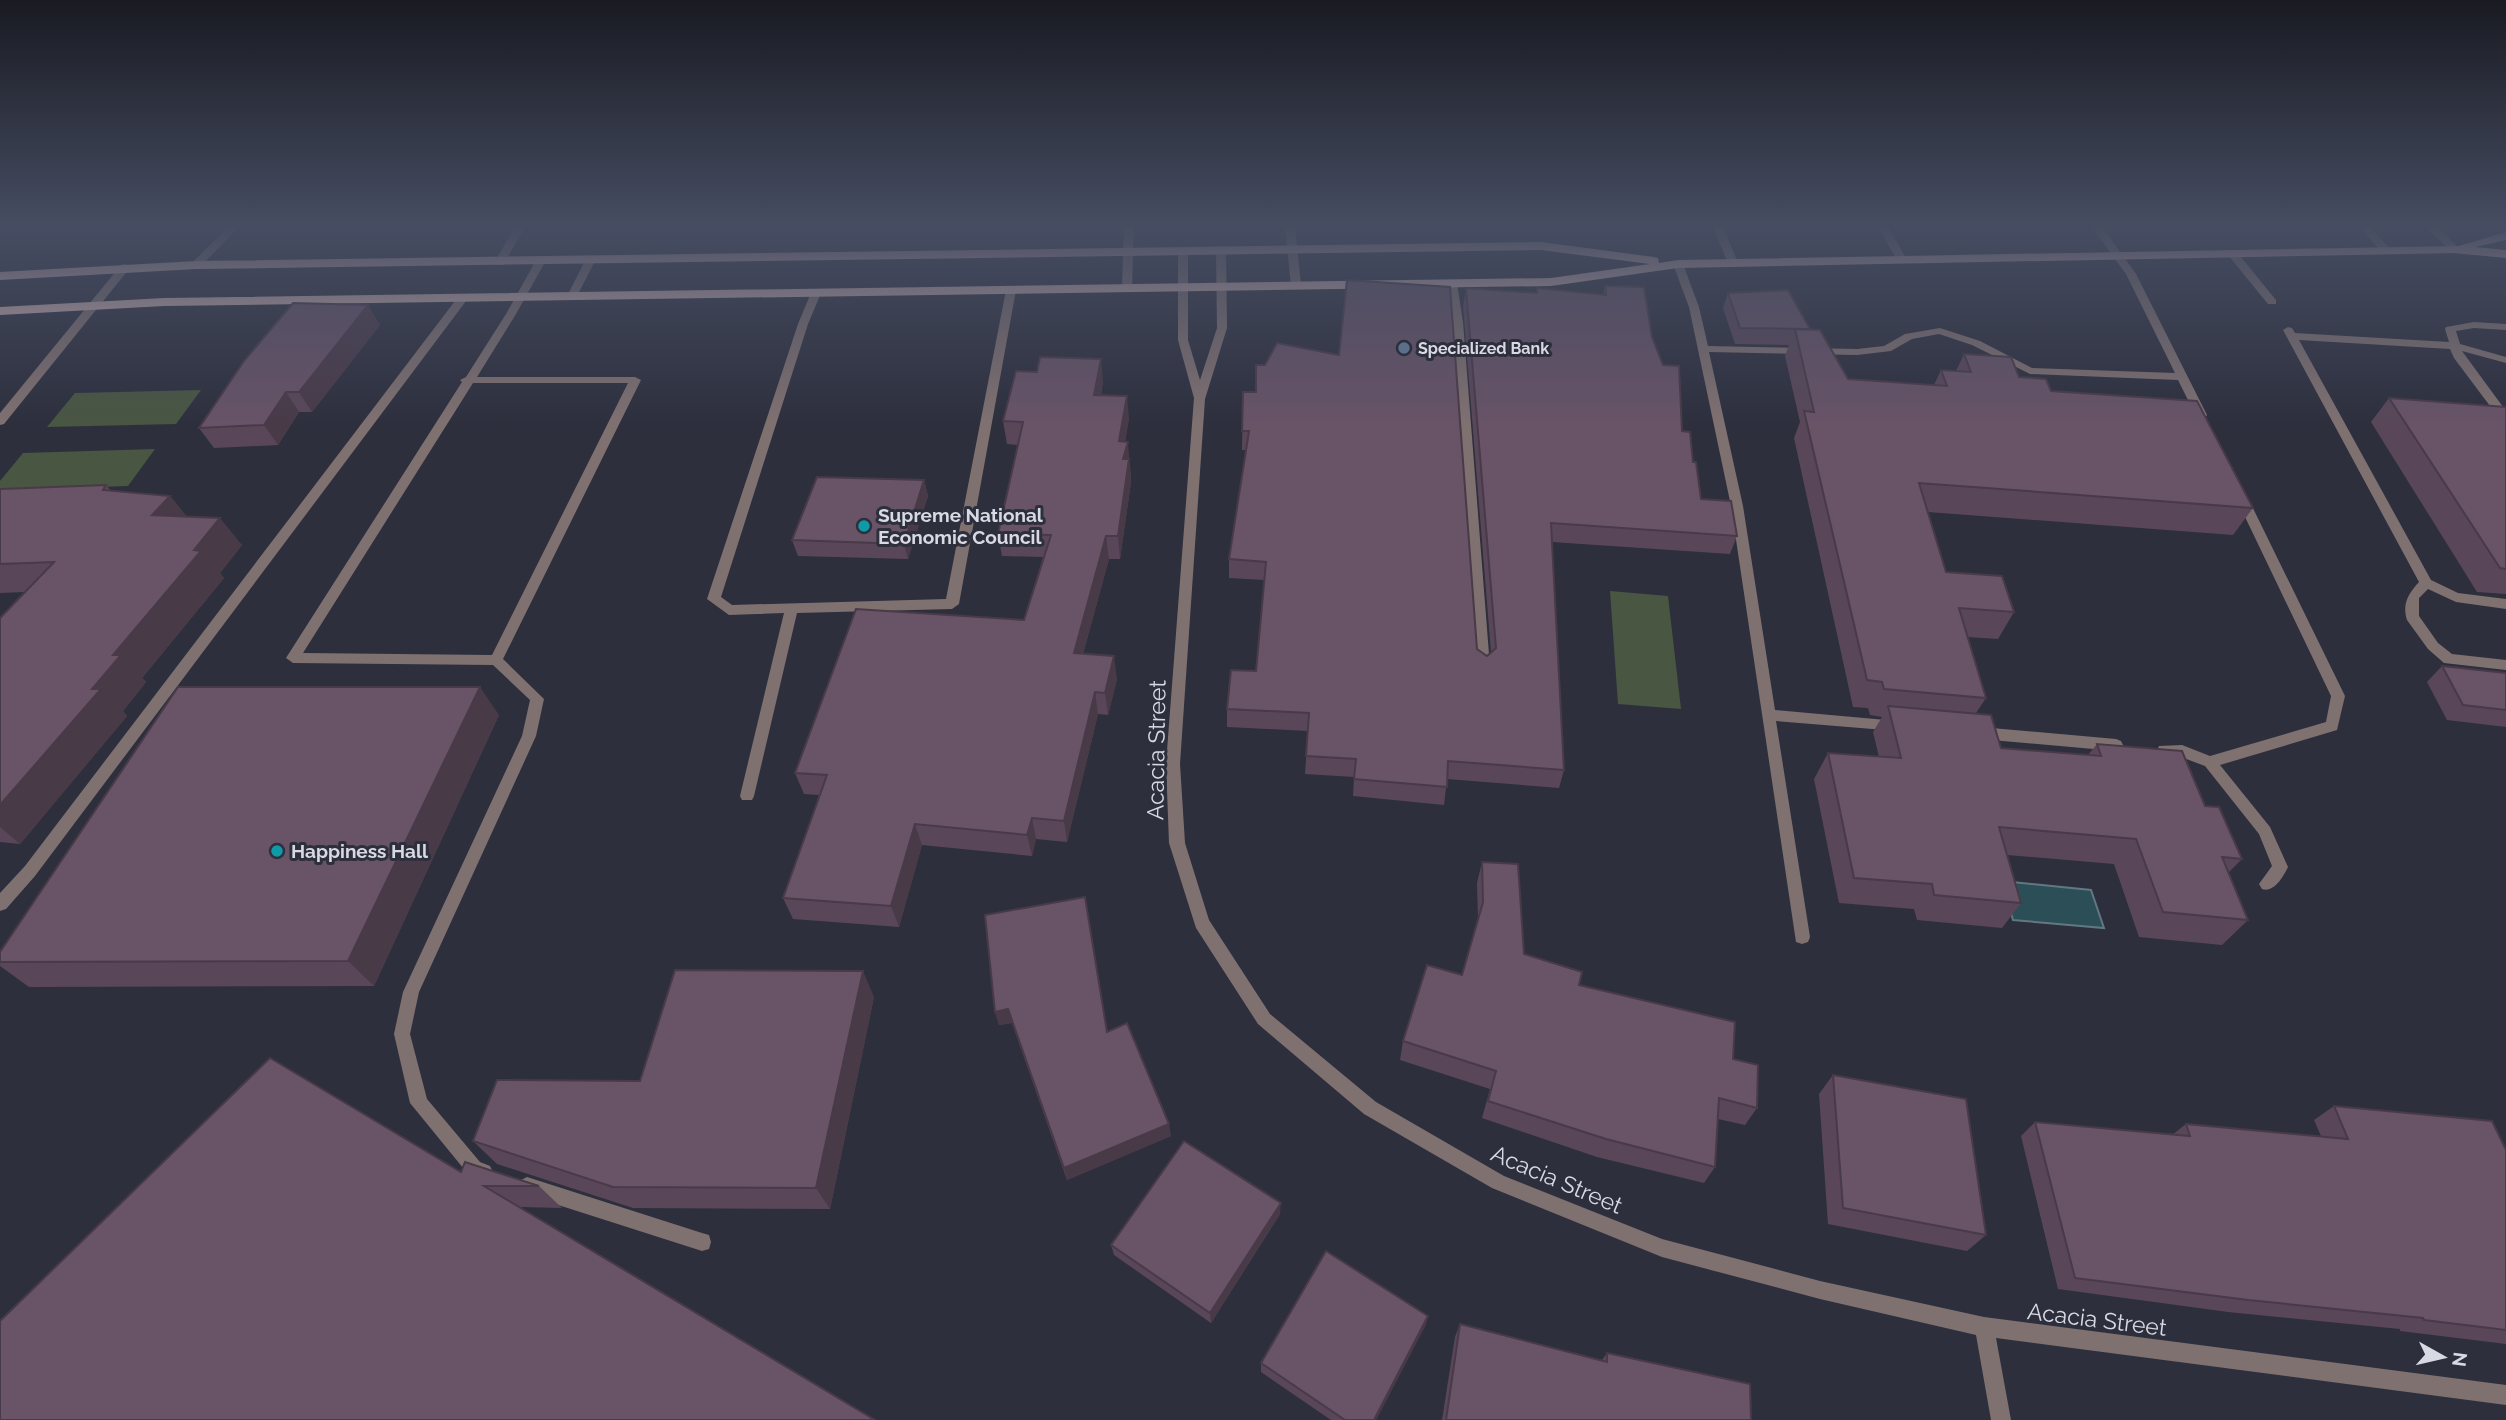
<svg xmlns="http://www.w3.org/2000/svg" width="2506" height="1420" viewBox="0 0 2506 1420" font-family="Raleway,sans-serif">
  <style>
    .green { fill: #495642 }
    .water { fill: #2c4e57; stroke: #607881; stroke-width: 2 }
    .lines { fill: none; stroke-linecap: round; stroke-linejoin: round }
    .service { fill: #807171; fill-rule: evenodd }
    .minor { fill: #807171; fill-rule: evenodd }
    .tertiary { fill: #807171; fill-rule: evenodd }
    .primary { fill: #cfb1b1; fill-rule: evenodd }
    .wall { fill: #594759 }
    .shaded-wall { fill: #493a48 }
    .building { fill: #685367; stroke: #493a48; stroke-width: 2 }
    .service-dot { fill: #5c6f8a; stroke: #2d2f3d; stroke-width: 2.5 }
    .culture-dot { fill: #0f9aa8; stroke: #2d2f3d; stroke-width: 2.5 }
    .labels { text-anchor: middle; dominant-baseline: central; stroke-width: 6; stroke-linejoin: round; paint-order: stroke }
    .far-poi-label { font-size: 16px; font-weight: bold; fill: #d8d9e3; stroke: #2d2f3d; text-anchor: start }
    .poi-label { font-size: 19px; font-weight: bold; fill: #d8d9e3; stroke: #2d2f3d; text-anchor: start }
    .near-street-label { font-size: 23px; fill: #d8d9e3; stroke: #2d2f3d }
  </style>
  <rect width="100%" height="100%" fill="#2d2f3d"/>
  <g class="green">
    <polygon points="201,390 176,424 47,427 75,393"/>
    <polygon points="155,449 128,486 0,490 0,481 23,453"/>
    <polygon points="1610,591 1668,596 1681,709 1618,704"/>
  </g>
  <polygon class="water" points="2002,881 2091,890 2104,928 2013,920"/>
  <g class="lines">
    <g class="service">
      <polygon points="228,227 239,227 200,267 192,267 192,263"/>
      <polygon points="515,227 525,227 503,265 495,265 494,263"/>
      <polygon points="1124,227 1134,227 1132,287 1127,290 1122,287"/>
      <polygon points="1878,227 1888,227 1907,260 1906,262 1898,262"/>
      <polygon points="2092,227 2102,227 2136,274 2207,415 2205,418 2197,418 2178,380 2030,374 1972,345 1939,334 1912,339 1891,351 1857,355 1709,352 1743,506 1775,710 1897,721 1902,722 1904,726 1902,730 1897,731 1776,721 1810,937 1808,942 1802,944 1796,942 1731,506 1689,307 1673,264 1678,261 1683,264 1699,307 1708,346 1857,349 1884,346 1905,334 1940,328 1980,341 2032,368 2175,373 2126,274"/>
      <polygon points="2360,227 2370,227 2390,249 2390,253 2382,253"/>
      <polygon points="2426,227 2437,227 2458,247 2458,251 2450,251"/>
      <polygon points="2232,250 2236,251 2276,300 2276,304 2268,304 2228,255 2228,251"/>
      <polygon points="590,258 595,261 577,296 576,298 568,298 567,296 585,261"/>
      <path d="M 540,259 L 545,262 L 516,314 L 477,377 L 635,377 L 641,380 L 503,659 L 544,699 L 536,736 L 419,992 L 410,1034 L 427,1099 L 480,1162 L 490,1166 L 493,1172 L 490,1178 L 484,1181 L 468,1174 L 410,1103 L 394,1034 L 403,992 L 522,736 L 530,700 L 493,665 L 293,663 L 286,658 L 462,382 L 460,380 L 466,377 L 506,314 L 535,262 ZM 473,383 L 628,383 L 492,655 L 303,653 Z"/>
      <polygon points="1452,280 1457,283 1463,322 1490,667 1483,672 1476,667 1453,322 1447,283"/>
      <polygon points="1011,287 1016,290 959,604 952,609 797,613 754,796 752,800 742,800 740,796 784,613 729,615 707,599 798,324 811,293 816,290 821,293 808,324 721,597 732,605 946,599 1006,290"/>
      <polygon points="462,296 467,299 466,301 35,876 6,909 0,911 0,893 25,866 458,297"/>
      <path d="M 2474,322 L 2506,324 L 2506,330 L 2474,328 L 2456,331 L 2460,344 L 2506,357 L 2506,363 L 2462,351 L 2506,411 L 2506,423 L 2502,422 L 2454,358 L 2450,349 L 2299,340 L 2431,580 L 2458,593 L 2506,599 L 2506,609 L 2456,602 L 2428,589 L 2419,598 L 2419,616 L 2438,643 L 2452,654 L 2506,660 L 2506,670 L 2444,663 L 2428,649 L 2407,620 C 2402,604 2408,594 2419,582 L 2283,330 L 2288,327 L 2292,328 L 2295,333 L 2449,342 L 2445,329 L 2446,327 Z"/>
      <path d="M 2241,492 L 2247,496 L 2345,696 L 2337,730 L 2220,765 L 2270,827 L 2288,867 C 2283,877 2274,893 2262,889 L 2259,884 L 2272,866 L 2259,834 L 2205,766 L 2181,757 L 2159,754 L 2157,750 L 2159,746 L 2182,745 L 2210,756 L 2326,722 L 2331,696 L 2235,496 Z"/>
      <polygon points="1980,727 2116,739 2121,741 2123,745 2121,749 2116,751 1980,739 1975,737 1973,733 1975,729"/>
      <polygon points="527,1177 702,1233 709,1235 711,1242 709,1249 702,1251 527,1195 521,1192 518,1186 521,1180"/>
    </g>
    <g class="minor">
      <polygon points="1713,227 1723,227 1738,263 1737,265 1728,263"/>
      <polygon points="1221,247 1226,250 1227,328 1205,399 1180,764 1185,843 1209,920 1270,1014 1376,1102 1504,1176 1662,1239 1820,1281 1984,1317 2506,1385 2506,1405 1996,1338 2011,1420 1991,1420 1976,1335 1820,1299 1662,1257 1492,1188 1364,1114 1258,1024 1196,928 1169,843 1166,764 1194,398 1178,340 1178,251 1183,248 1188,251 1188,340 1200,380 1217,328 1216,250"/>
      <polygon points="125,264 130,267 129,269 4,424 0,425 0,413 121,265"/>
    </g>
    <polygon class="tertiary" points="1285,227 1295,227 1301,285 1296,288 1291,285"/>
    <polygon class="primary" points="2506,232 2506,240 2475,247 2506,250 2506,258 2454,253 1678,268 1551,286 164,306 0,315 0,307 164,298 1551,278 1650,264 1541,250 196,269 0,280 0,272 196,261 1541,242 1654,257 1658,258 1659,263 1678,260 2459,246"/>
  </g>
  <g class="wall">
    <polygon points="1605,286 1652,337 1693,462 1701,499 1737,536 1730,554 1552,542 1564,770 1559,788 1447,779 1444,805 1353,796 1354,777 1305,774 1308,731 1227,727 1227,709 1256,671 1264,580 1229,578 1229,559 1246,450 1242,450 1243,392 1477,649 1487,656 1491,652 1463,307 1466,288 1536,293 1603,295"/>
    <polygon points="1728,293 1810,329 1848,379 1934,385 1941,370 1956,371 1964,354 2051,391 2253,508 2233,535 1928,512 1946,572 2014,612 1998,639 1967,637 1986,698 1976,713 2001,748 2088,755 2097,744 2205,806 2242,859 2228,873 2248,920 2222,945 2139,937 2114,864 2007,855 2021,903 2002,928 1917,920 1914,909 1839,903 1814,779 1828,753 1879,757 1873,732 1882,717 1870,715 1868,708 1853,707 1794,438 1800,422 1785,356 1789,345 1735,344 1723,308"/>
    <polygon points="380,325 312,412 299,412 278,445 214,448 199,428"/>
    <polygon points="1103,381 1101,395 1129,418 1125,442 1130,465 1131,482 1120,559 1109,559 1083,654 1117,679 1108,715 1098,714 1067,842 1036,839 1032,856 922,845 899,927 793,919 783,898 819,795 804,794 795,773 1024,620 1043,557 1002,556 998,534 1018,445 1007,444 1003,421"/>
    <polygon points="2389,398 2506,407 2506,594 2477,592 2371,422"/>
    <polygon points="924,480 928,496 908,559 798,556 792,540"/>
    <polygon points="106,485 111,491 170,496 186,516 242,545 220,573 224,578 142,678 146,682 123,711 127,716 20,844 0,842 0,618 25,592 0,593 0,489"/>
    <polygon points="2442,666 2506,673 2506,727 2447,720 2427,682"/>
    <polygon points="499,715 374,986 29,987 0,966 0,952"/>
    <polygon points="1482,862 1524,954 1579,985 1733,1059 1757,1108 1745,1125 1718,1119 1715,1167 1704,1183 1597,1157 1482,1118 1490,1089 1400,1060 1403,1041 1462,975 1478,919 1477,883"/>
    <polygon points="874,997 830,1209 633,1208 497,1164 473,1141"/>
    <polygon points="995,1012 1107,1031 1171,1136 1067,1180 1012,1023 999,1025"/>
    <polygon points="1833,1075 1986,1235 1967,1251 1828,1224 1819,1094"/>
    <polygon points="2334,1106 2506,1150 2506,1344 2400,1331 2400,1329 2228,1312 2058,1289 2021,1136 2035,1122 2172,1135 2186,1124 2321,1136 2314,1120"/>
    <polygon points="461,1172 539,1186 562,1208 520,1207"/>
    <polygon points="1280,1214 1211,1323 1114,1255 1111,1245"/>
    <polygon points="1428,1316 1425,1326 1376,1420 1331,1420 1261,1372 1261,1363"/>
    <polygon points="1460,1324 1602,1360 1607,1353 1751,1420 1442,1420 1455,1337"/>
  </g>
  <g class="shaded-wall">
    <polygon points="368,305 380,325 312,412 299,392"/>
    <polygon points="1101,359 1103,381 1096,417 1094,395"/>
    <polygon points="286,392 299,412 278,445 264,425"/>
    <polygon points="1127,396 1129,418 1121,464 1119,441"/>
    <polygon points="1128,442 1131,482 1120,559 1118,536 1123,459"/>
    <polygon points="924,480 928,496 908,559 904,544"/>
    <polygon points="170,496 192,523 152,515"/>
    <polygon points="220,518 242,545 220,573 224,578 142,678 146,682 123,711 127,716 20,844 0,827 0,805 92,689 113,655"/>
    <polygon points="1106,536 1109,559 1077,675 1074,653"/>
    <polygon points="1114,656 1117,679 1108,715 1105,693"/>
    <polygon points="480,687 499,715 374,986 348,961"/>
    <polygon points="1095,692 1098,714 1067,842 1064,821"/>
    <polygon points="1032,818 1036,839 1032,856 1027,835"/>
    <polygon points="915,824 922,845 899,927 891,906"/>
    <polygon points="863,971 874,997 830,1209 816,1188"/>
    <polygon points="1008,1009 1012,1023 999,1025 995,1012"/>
    <polygon points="1169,1124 1171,1136 1067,1180 1064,1168"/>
    <polygon points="1281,1203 1280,1214 1211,1323 1210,1313"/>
    <polygon points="1428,1316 1425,1326 1376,1420 1374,1420"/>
  </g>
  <g class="building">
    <polygon points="1347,280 1450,287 1477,649 1487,656 1496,648 1466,288 1537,293 1537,288 1606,295 1605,286 1644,287 1652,337 1663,365 1679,366 1682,431 1690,432 1693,462 1696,462 1701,499 1731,501 1737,536 1551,523 1564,770 1448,761 1447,787 1354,779 1356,759 1306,756 1309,713 1227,709 1231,670 1256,671 1266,562 1229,559 1249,431 1242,431 1243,392 1256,392 1256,365 1265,365 1277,343 1339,355"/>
    <polygon points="1788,290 1810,329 1740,328 1728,293"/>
    <polygon points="293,303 368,305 299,392 286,392 264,425 199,428 244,361"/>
    <polygon points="1795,329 1820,330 1848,379 1947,386 1941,370 1971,372 1964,354 2011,357 2019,377 2046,379 2051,391 2197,401 2253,508 1919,483 1946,572 2002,576 2014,612 1959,608 1986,698 1884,689 1882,682 1867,680 1804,411 1814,412"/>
    <polygon points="1040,357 1101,359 1094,395 1127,396 1119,441 1128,442 1123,459 1129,459 1118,536 1106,536 1074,653 1114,656 1105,693 1095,692 1064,821 1032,818 1027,835 915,824 891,906 783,898 827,775 795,773 856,609 1024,620 1051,535 998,534 1023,422 1003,421 1016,371 1037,372"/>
    <polygon points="2389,398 2506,407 2506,569 2500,568"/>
    <polygon points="817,477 924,480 904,544 792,540"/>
    <polygon points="106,485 103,490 170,496 152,515 220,518 194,550 201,551 113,655 121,655 92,689 101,689 0,805 0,618 54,562 0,564 0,489"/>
    <polygon points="2442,666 2506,673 2506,710 2463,705"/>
    <polygon points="178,687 480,687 348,961 0,962 0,952"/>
    <polygon points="1888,706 1991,715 2001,748 2101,756 2097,744 2182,751 2205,806 2219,807 2242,859 2222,857 2248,920 2163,912 2136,839 1999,827 2021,903 1934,895 1932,884 1854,878 1828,753 1901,758"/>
    <polygon points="1482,862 1518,864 1524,954 1582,972 1579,985 1735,1022 1733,1059 1758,1065 1757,1108 1719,1098 1715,1167 1606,1139 1488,1101 1496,1071 1403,1041 1427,965 1462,975 1483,902"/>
    <polygon points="1085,897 1107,1032 1127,1023 1169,1124 1064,1168 1008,1009 995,1012 985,915"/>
    <polygon points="675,970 863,971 816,1188 613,1187 473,1141 497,1080 640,1081"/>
    <polygon points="270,1058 461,1172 465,1162 539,1186 484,1186 875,1420 0,1420 0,1321"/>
    <polygon points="1833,1075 1966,1099 1986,1235 1843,1208"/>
    <polygon points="2334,1106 2492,1121 2506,1150 2506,1330 2424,1320 2423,1318 2248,1300 2075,1278 2035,1122 2190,1136 2186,1124 2348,1139"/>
    <polygon points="1184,1141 1281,1203 1210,1313 1111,1245"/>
    <polygon points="1326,1251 1428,1316 1374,1420 1345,1420 1261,1363"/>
    <polygon points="1460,1324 1607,1362 1607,1353 1750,1384 1751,1420 1446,1420"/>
  </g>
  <linearGradient id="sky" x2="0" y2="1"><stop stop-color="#191a22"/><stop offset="0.53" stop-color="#464d62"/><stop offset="1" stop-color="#464d62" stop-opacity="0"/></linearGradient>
  <rect width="2506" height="426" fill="url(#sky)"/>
  <circle class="service-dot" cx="1404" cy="348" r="7"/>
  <g class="culture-dot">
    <circle cx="864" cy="526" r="7"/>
    <circle cx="277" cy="851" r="7"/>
  </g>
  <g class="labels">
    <g class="far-poi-label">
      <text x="1418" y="348">Specialized Bank</text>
    </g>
    <g class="poi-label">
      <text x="878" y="515">Supreme National<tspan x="878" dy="22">Economic Council</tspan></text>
      <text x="291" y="851">Happiness Hall</text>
    </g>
    <g class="near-street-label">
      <text transform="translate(1156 750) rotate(-89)">Acacia Street</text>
      <text transform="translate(1557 1179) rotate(23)">Acacia Street</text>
      <text transform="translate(2097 1319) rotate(7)">Acacia Street</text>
    </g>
  </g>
  <g transform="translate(2443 1357) rotate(98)" stroke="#2d2f3d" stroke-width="5" paint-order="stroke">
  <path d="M0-5L12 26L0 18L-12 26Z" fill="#d8d9e3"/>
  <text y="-10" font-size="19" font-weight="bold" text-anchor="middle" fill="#d8d9e3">N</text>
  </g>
</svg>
